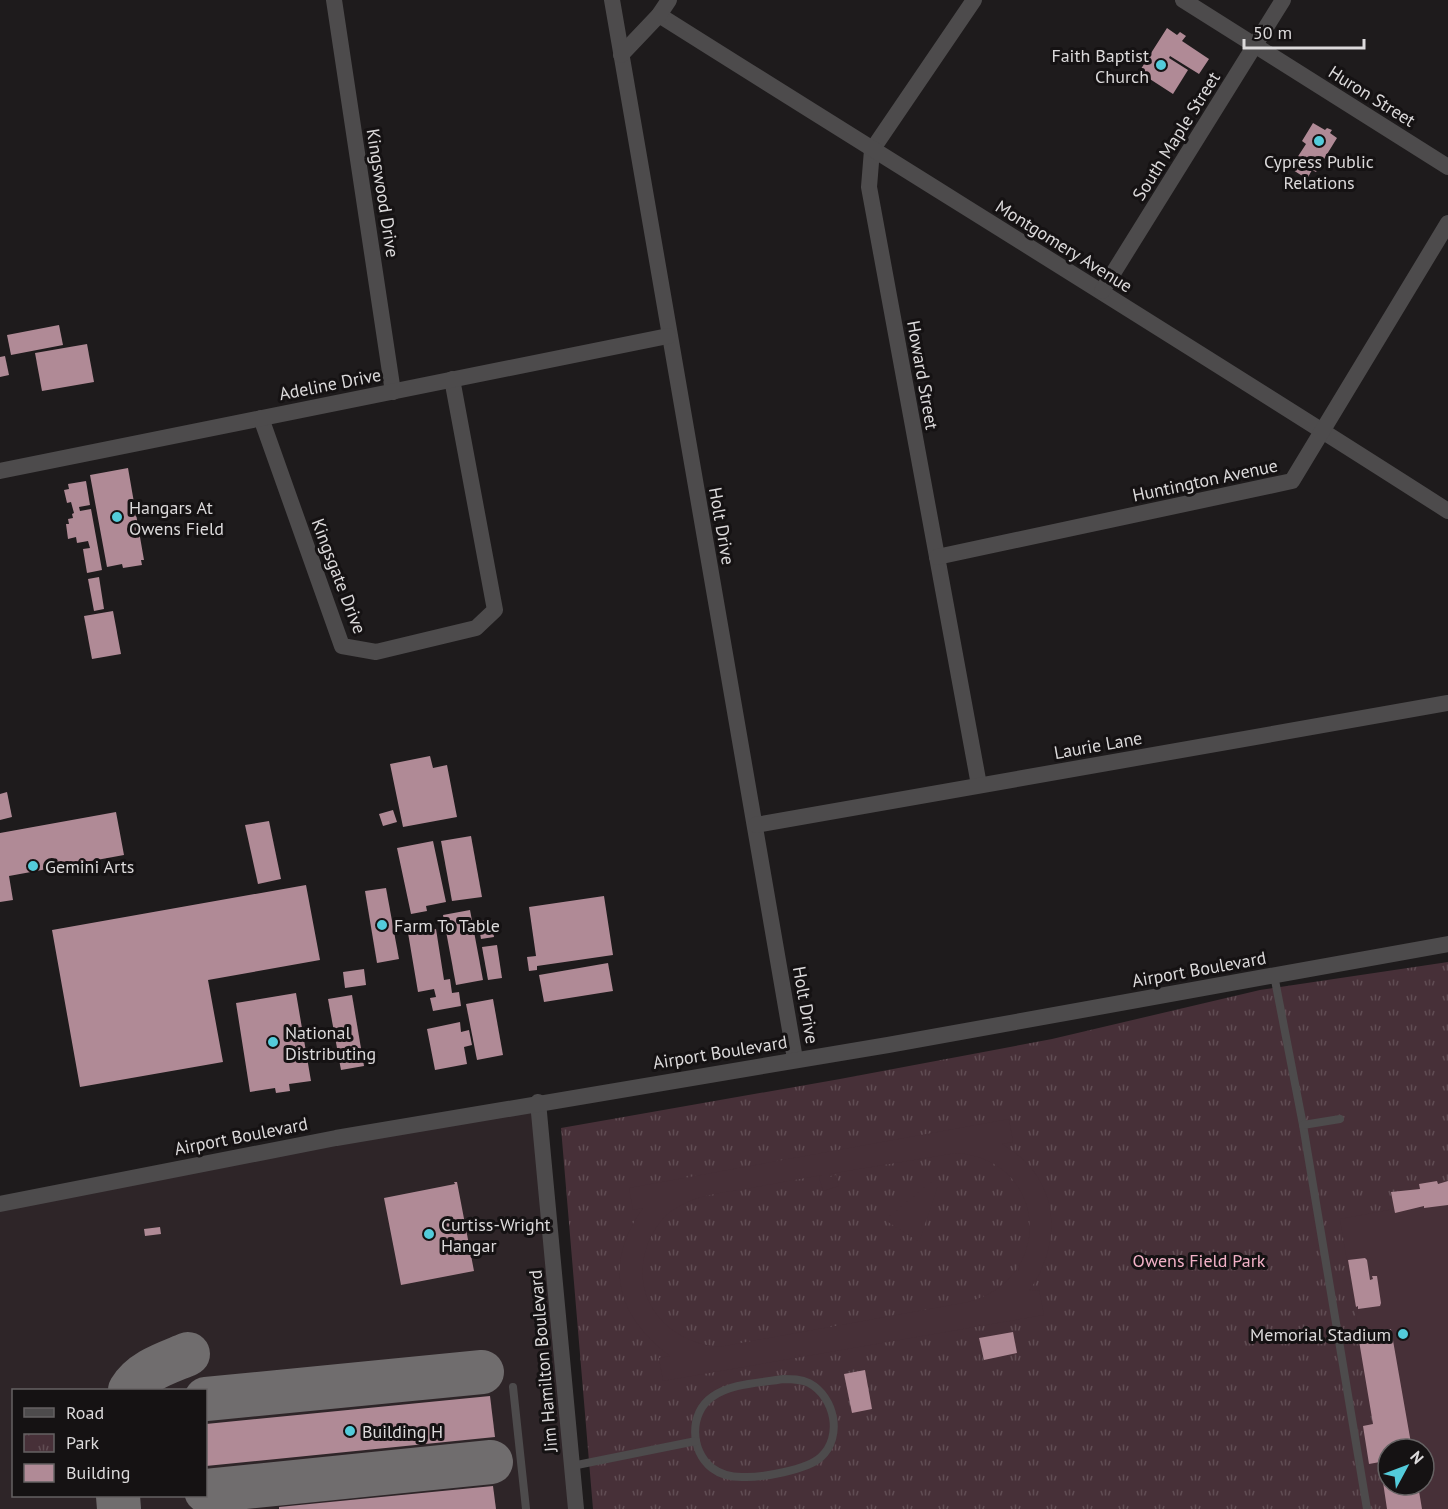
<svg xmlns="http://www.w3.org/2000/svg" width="1448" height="1509" viewBox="0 0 1448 1509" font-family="'PT Sans',sans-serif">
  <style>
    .built { fill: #2e2528; fill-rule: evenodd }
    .park { fill: url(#park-tufts); fill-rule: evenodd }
    .pitch { fill: #473038; fill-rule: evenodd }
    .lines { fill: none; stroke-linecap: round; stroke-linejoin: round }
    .taxiway { stroke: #706d6e; stroke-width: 44 }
    .building { fill: #b08a96 }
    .service { stroke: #4d4b4c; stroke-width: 8 }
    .minor { stroke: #4d4b4c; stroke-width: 16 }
    .poi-dot { fill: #53cbda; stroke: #151213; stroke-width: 2 }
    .labels { text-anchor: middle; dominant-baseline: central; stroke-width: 6; stroke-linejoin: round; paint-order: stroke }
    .poi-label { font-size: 18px; fill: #dcdadb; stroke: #151213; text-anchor: start }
    .street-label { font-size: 18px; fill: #dcdadb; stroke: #151213 }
    .park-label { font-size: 18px; fill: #f2b1c7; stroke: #151213 }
  </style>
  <defs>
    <pattern id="park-tufts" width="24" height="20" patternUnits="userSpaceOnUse" patternTransform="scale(1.5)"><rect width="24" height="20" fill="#473038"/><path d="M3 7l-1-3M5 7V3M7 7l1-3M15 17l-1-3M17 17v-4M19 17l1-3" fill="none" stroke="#614d54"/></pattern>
  </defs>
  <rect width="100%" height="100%" fill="#1e1b1c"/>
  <path class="built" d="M 538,1102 L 576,1509 L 0,1509 L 0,1204 ZM 14,1390 L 206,1390 L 206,1496 L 14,1496 Z"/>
  <path class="park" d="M 1448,962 L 1448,1509 L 593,1509 L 561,1128 L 840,1079 L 1052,1039 L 1260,990 ZM 1388,1449 L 1424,1449 L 1424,1485 L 1388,1485 Z"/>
  <g class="pitch">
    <path d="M 1009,1119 L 1013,1142 L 1002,1144 C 1010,1149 1018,1155 1025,1161 C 1062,1199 1057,1251 1029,1291 L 1039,1290 L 1044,1315 L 663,1381 L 659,1358 L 670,1356 C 616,1316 603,1264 643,1208 L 633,1210 L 629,1188 ZM 956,1153 C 1047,1159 1057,1278 968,1302 L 719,1347 C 667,1342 631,1301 646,1249 C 651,1233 661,1217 675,1209 C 696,1195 721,1193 745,1189 C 771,1184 796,1180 822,1175 L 819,1177 L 823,1191 L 839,1186 L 836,1175 L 830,1177 L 829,1174 Z"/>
    <polygon points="936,1178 942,1182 937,1188 919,1242 885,1220"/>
    <path d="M 1448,1199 L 1448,1509 L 1388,1509 L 1340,1219 ZM 1388,1449 L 1424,1449 L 1424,1485 L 1388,1485 Z"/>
  </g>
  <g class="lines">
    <g class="taxiway">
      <path d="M 130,1390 C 142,1370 167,1363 188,1354"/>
      <polyline points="206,1399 482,1372"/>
      <polyline points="206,1491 491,1462"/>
      <polyline points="118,1496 119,1509"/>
    </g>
  </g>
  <g class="building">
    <polygon points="1167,28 1177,35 1180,32 1186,36 1182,41 1209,59 1199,74 1170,56 1169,58 1188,70 1173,94 1139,72"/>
    <polygon points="1313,123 1325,130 1327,128 1332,130 1330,133 1337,138 1316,172 1312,170 1307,179 1293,170 1298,163 1295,161 1306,144 1302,141"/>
    <polygon points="59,325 63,345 11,355 7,335"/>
    <polygon points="87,344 94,382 42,391 35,353"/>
    <polygon points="5,356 9,375 0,377 0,357"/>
    <polygon points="128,468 144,560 141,560 142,565 123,568 122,564 107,567 90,475"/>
    <polygon points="86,481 90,505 79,507 80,511 91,509 102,570 87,573 83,549 90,548 88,541 77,543 76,537 68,539 66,524 69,524 68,519 73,518 72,514 74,513 71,502 67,503 64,490 69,489 68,484"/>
    <polygon points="99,577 104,609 94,611 88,579"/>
    <polygon points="113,611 121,654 92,659 84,616"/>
    <polygon points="430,756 433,768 447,765 457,817 403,827 390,764"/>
    <polygon points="7,792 12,817 0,820 0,794"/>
    <polygon points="393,810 397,822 383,826 379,814"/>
    <polygon points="116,812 124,855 9,876 13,900 0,902 0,833"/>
    <polygon points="269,821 281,879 258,884 245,825"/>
    <polygon points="471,836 482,897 452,901 441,841"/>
    <polygon points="433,841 446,902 426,906 427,911 411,914 397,848"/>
    <polygon points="306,885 320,960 208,980 223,1062 80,1087 52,930"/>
    <polygon points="386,888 399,959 377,963 365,891"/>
    <polygon points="604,896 613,955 537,966 537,970 529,971 527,957 536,956 529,907"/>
    <polygon points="470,910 483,980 456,985 443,915"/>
    <polygon points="491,919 494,937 481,939 478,921"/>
    <polygon points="436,929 444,980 450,979 452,993 459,992 461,1006 433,1011 430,998 436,997 434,989 418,992 408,933"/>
    <polygon points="497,945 502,978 488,980 482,947"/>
    <polygon points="608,963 613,991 544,1002 539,975"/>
    <polygon points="364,969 366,985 345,988 343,972"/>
    <polygon points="296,993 311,1081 289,1084 290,1091 276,1093 275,1088 250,1092 236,1003"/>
    <polygon points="352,995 364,1066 341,1070 328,999"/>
    <polygon points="493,999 503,1055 477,1060 466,1004"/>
    <polygon points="460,1022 461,1032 469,1030 472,1045 464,1047 467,1064 435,1070 427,1029"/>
    <polygon points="1437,1181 1438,1184 1448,1181 1448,1205 1424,1208 1424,1206 1395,1213 1391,1192 1420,1189 1419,1184"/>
    <polygon points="454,1182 457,1182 474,1271 401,1285 384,1198 455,1184"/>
    <polygon points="160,1227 161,1234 145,1236 144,1229"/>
    <polygon points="1365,1258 1367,1260 1370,1280 1373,1279 1372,1276 1377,1276 1381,1303 1380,1306 1358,1309 1358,1306 1356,1307 1348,1260"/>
    <polygon points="1391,1329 1412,1449 1388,1449 1388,1485 1418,1485 1422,1509 1387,1509 1380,1462 1369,1464 1363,1426 1373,1424 1358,1335"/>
    <polygon points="1013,1332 1017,1353 984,1360 979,1338"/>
    <polygon points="865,1370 872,1409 852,1413 844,1374"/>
    <polygon points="490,1396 495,1437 206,1466 206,1424"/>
    <polygon points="493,1486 496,1509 279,1509 279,1507"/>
  </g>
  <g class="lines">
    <g class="service">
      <polyline points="1274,975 1303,1125 1367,1509"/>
      <polyline points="1303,1125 1340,1119"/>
      <path d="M 783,1379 C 792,1379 801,1379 809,1383 C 835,1397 843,1437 821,1457 C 807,1470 761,1478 742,1477 C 731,1477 721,1475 712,1468 C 690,1451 689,1413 712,1397 C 731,1383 761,1383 783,1379 Z"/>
      <polyline points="513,1387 526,1509"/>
      <polyline points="572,1466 696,1441"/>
    </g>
    <g class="minor">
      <polyline points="334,0 393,392"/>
      <path d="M 612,0 C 670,354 736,706 795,1059"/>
      <polyline points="974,0 872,150 869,187 979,785"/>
      <polyline points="1183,0 1448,167"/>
      <path d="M 659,15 C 922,181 1186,343 1448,511"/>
      <polyline points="621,55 659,15 669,0"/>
      <polyline points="1102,291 1283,0"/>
      <polyline points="261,418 342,646 376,652 476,628 495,610 452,379"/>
      <polyline points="0,471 668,336"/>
      <polyline points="937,557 1292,481 1448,223"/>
      <polyline points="756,825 1448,703"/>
      <polyline points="538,1102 576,1509"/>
      <polyline points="0,1204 336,1138 888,1045 1448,944"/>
    </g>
  </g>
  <g class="poi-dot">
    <circle cx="1161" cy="65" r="6"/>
    <circle cx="1319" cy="141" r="6"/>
    <circle cx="117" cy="517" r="6"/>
    <circle cx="33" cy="866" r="6"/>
    <circle cx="382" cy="925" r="6"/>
    <circle cx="273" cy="1042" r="6"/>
    <circle cx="429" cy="1234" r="6"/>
    <circle cx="1403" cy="1334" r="6"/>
    <circle cx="350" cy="1431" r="6"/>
  </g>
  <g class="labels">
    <g class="poi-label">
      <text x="1149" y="55" text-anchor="end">Faith Baptist<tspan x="1149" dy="21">Church</tspan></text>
      <text x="1319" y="161" text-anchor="middle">Cypress Public<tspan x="1319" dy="21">Relations</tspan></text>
      <text x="129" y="507">Hangars At<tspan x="129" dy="21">Owens Field</tspan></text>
      <text x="45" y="866">Gemini Arts</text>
      <text x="394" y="925">Farm To Table</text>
      <text x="285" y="1032">National<tspan x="285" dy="21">Distributing</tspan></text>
      <text x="441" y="1224">Curtiss-Wright<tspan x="441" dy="21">Hangar</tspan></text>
      <text x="1391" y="1334" text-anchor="end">Memorial Stadium</text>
      <text x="362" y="1431">Building H</text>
    </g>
    <g class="street-label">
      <text transform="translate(1372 96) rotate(32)">Huron Street</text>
      <text transform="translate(1176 136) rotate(-58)">South Maple Street</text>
      <text transform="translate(383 193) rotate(81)">Kingswood Drive</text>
      <text transform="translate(1064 246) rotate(32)">Montgomery Avenue</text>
      <text transform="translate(923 375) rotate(80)">Howard Street</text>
      <text transform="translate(330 384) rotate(-11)">Adeline Drive</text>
      <text transform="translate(1205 480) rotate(-12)">Huntington Avenue</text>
      <text transform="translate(722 526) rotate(80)">Holt Drive</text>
      <text transform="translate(339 576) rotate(69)">Kingsgate Drive</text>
      <text transform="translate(1098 745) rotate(-10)">Laurie Lane</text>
      <text transform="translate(1199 969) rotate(-10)">Airport Boulevard</text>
      <text transform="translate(806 1005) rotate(80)">Holt Drive</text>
      <text transform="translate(720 1052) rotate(-9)">Airport Boulevard</text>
      <text transform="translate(241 1136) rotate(-11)">Airport Boulevard</text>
      <text transform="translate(543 1361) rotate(-95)">Jim Hamilton Boulevard</text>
    </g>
    <g class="park-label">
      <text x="1199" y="1260">Owens Field Park</text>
    </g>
  </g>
  <rect x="12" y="1389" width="195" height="108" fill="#151213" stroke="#656263" stroke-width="1.5"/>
  <rect x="24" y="1408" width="30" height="9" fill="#4d4b4c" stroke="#656263" stroke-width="1.5"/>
  <text x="66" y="1419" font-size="18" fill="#dcdadb">Road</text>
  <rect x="24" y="1434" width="30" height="18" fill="url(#park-tufts)" stroke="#656263" stroke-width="1.5"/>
  <text x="66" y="1449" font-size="18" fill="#dcdadb">Park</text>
  <rect x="24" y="1464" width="30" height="18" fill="#b08a96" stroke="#656263" stroke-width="1.5"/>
  <text x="66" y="1479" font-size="18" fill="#dcdadb">Building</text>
  <g transform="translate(1406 1467) rotate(49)"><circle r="28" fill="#151213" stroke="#656263" stroke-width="1.5"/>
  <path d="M0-4.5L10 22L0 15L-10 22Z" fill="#53cbda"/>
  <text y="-9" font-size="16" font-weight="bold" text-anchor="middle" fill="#dcdadb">N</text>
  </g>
  <path d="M1244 39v9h120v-9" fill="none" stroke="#dcdadb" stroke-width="3"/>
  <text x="1253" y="39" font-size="18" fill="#dcdadb" stroke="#151213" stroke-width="4.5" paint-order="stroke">50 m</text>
</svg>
